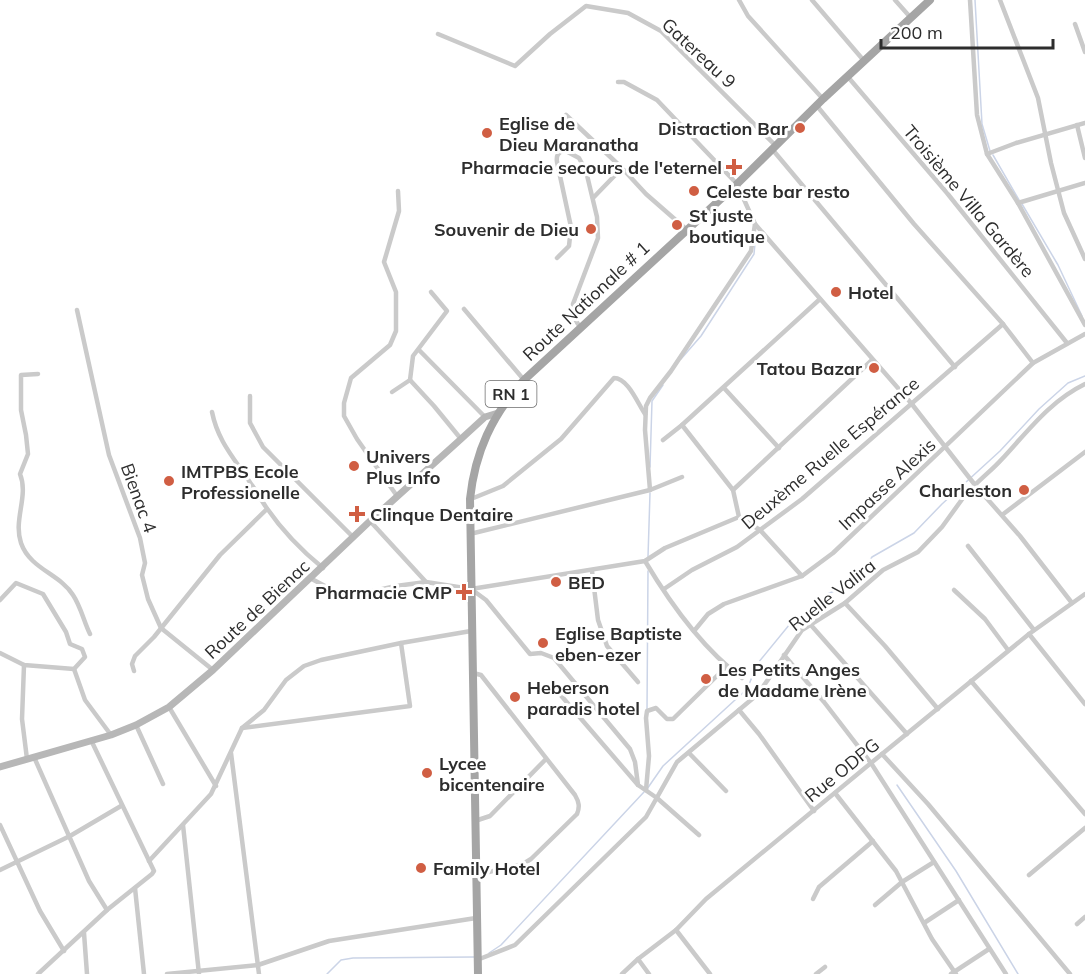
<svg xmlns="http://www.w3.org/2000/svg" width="1085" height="974" viewBox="0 0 1085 974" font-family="Mulish,sans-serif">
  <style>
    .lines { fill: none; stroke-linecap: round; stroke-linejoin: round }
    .stream { stroke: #cbd4e7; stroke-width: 1.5 }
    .minor { stroke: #cacaca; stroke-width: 4.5 }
    .secondary { stroke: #b7b7b7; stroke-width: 7 }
    .primary { stroke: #a5a5a5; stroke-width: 8 }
    .poi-dot { fill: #d05e43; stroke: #fff; stroke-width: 2 }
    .labels { text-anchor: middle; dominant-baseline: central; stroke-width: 6; stroke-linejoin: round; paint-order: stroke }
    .shield { fill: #fff; stroke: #6c6c6c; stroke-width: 1.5 }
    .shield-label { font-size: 16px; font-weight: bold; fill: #2d2d2d }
    .street-label { font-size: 18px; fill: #2d2d2d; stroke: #fff }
    .poi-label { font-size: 18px; font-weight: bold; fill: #2d2d2d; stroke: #fff; text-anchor: start }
  </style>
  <rect width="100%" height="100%" fill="#fff"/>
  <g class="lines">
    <g class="stream">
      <polyline points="975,0 982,124 990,151"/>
      <polyline points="993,155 1019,200"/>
      <polyline points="1022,204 1058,265 1082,316"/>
      <polyline points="681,359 701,336 754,254 756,233"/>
      <polyline points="650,467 652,401 663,385"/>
      <polyline points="648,557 650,493"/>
      <polyline points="647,710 648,571"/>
      <polyline points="897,785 956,871 1018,974"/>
      <polyline points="647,789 663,766 747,689 758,663 794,619 815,608 827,594 845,587 863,571 872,557 914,533 942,504 1000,451 1039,409 1068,383 1085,376"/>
      <polyline points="489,953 501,945 644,792"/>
      <polyline points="327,974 341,960 353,958 474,957"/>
    </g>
    <g class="minor">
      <polyline points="739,0 748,16 823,99"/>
      <polyline points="812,0 865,62"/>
      <polyline points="895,0 911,18"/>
      <polyline points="970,0 977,115 987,154 1018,203 1085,325"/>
      <polyline points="1000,0 1038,98 1051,163 1064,213 1085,259"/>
      <polyline points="1075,24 1085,52"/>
      <polyline points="438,34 515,66 550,34 586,6 628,13 661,31 776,146"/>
      <polyline points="848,77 947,193 1067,343"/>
      <path d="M 618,82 L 624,82 L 657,100 L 737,184 L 755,224 L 911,403 L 975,485 C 984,476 994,468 1002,459 C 1028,431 1050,401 1085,384"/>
      <polyline points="817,106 914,224 1003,324 1033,363"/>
      <polyline points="566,115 622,168 646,194 686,229"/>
      <polyline points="1077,125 1085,158"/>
      <polyline points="772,149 955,367"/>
      <polyline points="987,154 1016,143 1085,123"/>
      <polyline points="593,198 622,168"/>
      <polyline points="1018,203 1085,183"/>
      <path d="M 557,258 L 569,246 L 571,227 L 557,162 C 556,155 558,153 564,150 L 579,158 L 586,171 L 597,217 L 598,238 L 573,304 L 574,318 L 580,327"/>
      <polyline points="464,309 524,380"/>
      <polyline points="77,310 109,455 140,538 145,563 142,575 148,599 161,628 213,670"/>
      <polyline points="419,350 485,417"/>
      <path d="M 38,374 L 21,375 L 21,410 L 26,435 L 28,454 L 20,474 C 29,496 13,520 21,543 C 30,569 60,574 73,595 C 81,607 84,622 90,634"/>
      <polyline points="410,380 434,406 461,439"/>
      <polyline points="724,388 779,448"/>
      <polyline points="392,392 410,380 413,356 447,311 431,292"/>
      <polyline points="250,396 250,423 263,447 353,537"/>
      <path d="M 212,412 C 218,442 235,459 251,484 C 257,491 261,500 266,507 C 281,529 302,551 323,568"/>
      <polyline points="682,425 733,490 739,517"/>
      <polyline points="663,440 682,425 820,299"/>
      <polyline points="650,490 645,430 646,406 650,398 671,371 751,251 755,224"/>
      <polyline points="733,490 872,360"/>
      <polyline points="397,496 357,439 344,416 344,403 351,378 390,345 396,331 396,292 384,262 399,211 398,191"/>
      <path d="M 471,499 L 503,486 L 561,439 L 614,378 C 628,378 638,404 645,414"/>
      <polyline points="1002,515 1085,452"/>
      <polyline points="370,521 426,582"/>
      <polyline points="470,534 650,490 682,477"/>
      <polyline points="968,546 1034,630"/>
      <path d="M 645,561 C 670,603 703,649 742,678"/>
      <polyline points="592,571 598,620 607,646 638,682"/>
      <polyline points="310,578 336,592 345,595 356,595 396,586 426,582 471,589 645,561 665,548 739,517 760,530 802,576"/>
      <polyline points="471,589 486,600 530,654 541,653 554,658 630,749 635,762 638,785"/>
      <polyline points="664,589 692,570 737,547 802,499 1003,324"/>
      <polyline points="954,590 985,619 1008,650"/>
      <polyline points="0,600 16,583 43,594 66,632 70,644 82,649 85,657 74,669 24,665 0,653"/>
      <polyline points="845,603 885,646 938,709"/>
      <polyline points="810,624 907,734"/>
      <polyline points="694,631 708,614 724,604 802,576 833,553 1033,363 1085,334"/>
      <polyline points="1029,634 1085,704"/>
      <polyline points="784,655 824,702 871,763 1006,974"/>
      <polyline points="24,665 22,719 27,759"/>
      <polyline points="74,669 85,700 111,735"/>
      <polyline points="134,671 132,664 135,656 154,637 220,555 267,509"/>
      <path d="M 473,673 L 481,675 L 575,795 C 579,802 580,807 577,814 L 531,859 L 523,864 L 476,875"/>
      <polyline points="971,681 1085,814"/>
      <polyline points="558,692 638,785 657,798 699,835"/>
      <polyline points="169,707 216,786"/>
      <polyline points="739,710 759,734 814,811"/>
      <polyline points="136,725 163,784"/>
      <polyline points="242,728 410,706 401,643"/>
      <polyline points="91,740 154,871 152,874 107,910"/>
      <polyline points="231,753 259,974"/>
      <polyline points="689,753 726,791"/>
      <polyline points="882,754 928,804 1070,974"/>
      <polyline points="34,757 89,881 107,910 38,974"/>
      <polyline points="646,790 649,756 646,718 647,711 656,708 667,719 673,719 727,666"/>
      <polyline points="835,793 896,871 932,939 956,974"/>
      <polyline points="475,821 490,816 546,759"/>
      <polyline points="0,825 40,911 64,951"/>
      <polyline points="183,825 199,974"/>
      <polyline points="149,861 211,794 242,728 264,710 286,680 304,666 321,660 401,643 471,631"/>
      <polyline points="0,870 70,836 121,806"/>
      <polyline points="1029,875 1085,828"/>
      <polyline points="135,888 144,974"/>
      <polyline points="813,899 819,887 873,841"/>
      <polyline points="875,905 902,882 934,862"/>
      <polyline points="924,923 959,900"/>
      <polyline points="1077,924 1085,917"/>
      <polyline points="676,930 710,974"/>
      <polyline points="84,933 87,974"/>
      <polyline points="638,959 649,974"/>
      <polyline points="477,960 515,945 646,817 677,762 758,694 802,630 845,603 883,570 918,552 942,527 963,498 975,485 1020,536 1072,603"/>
      <polyline points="167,974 258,965 329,941 476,918"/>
      <polyline points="622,974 638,959 676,930 706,899 871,763 1029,634 1085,594"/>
      <polyline points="816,974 825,967"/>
      <polyline points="951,974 989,949"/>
    </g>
    <polyline class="secondary" points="0,767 111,735 136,725 169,707 213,670 370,521 461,439 485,417 498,413"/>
    <path class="primary" d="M 478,974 L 470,499 C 475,452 492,415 524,380 L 737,184 L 823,99 L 930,0"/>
  </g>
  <g class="poi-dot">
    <circle cx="800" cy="128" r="6"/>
    <circle cx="487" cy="133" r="6"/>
    <path d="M731 158h6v6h6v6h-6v6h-6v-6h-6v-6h6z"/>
    <circle cx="694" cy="191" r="6"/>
    <circle cx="677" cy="225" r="6"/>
    <circle cx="591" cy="229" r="6"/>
    <circle cx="836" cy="292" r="6"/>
    <circle cx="874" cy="368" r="6"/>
    <circle cx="354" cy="466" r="6"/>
    <circle cx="169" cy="481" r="6"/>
    <circle cx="1024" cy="490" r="6"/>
    <path d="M354 505h6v6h6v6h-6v6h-6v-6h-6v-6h6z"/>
    <circle cx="556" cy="582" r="6"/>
    <path d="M461 583h6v6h6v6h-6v6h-6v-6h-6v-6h6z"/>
    <circle cx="543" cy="643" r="6"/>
    <circle cx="706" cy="679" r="6"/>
    <circle cx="515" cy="697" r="6"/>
    <circle cx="427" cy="773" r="6"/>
    <circle cx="421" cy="868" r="6"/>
  </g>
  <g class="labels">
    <rect class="shield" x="485.5" y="381" width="51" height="26" rx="4.5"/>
    <g class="shield-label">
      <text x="511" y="394">RN 1</text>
    </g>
    <g class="street-label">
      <text transform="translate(699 53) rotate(43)">Gatereau 9</text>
      <text transform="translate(969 201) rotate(50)">Troisième Villa Gardère</text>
      <text transform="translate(586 301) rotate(-43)">Route Nationale # 1</text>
      <text transform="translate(830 453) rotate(-40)">Deuxème Ruelle Espérance</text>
      <text transform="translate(887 484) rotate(-43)">Impasse Alexis</text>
      <text transform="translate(139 498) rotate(70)">Bienac 4</text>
      <text transform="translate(832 595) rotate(-38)">Ruelle Valira</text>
      <text transform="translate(257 609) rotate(-43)">Route de Bienac</text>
      <text transform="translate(842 770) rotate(-39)">Rue ODPG</text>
    </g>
    <g class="poi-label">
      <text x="499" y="123">Eglise de<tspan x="499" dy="21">Dieu Maranatha</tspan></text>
      <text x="788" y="128" text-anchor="end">Distraction Bar</text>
      <text x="722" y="167" text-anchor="end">Pharmacie secours de l'eternel</text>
      <text x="706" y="191">Celeste bar resto</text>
      <text x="689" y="215">St juste<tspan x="689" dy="21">boutique</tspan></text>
      <text x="579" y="229" text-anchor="end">Souvenir de Dieu</text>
      <text x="848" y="292">Hotel</text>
      <text x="862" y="368" text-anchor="end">Tatou Bazar</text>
      <text x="366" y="456">Univers<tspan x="366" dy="21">Plus Info</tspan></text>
      <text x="181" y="471">IMTPBS Ecole<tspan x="181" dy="21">Professionelle</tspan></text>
      <text x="1012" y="490" text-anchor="end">Charleston</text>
      <text x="370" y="514">Clinque Dentaire</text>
      <text x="568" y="582">BED</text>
      <text x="452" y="592" text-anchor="end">Pharmacie CMP</text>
      <text x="555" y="633">Eglise Baptiste<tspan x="555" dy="21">eben-ezer</tspan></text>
      <text x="718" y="669">Les Petits Anges<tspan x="718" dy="21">de Madame Irène</tspan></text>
      <text x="527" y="687">Heberson<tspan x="527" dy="21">paradis hotel</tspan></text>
      <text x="439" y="763">Lycee<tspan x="439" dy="21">bicentenaire</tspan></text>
      <text x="433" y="868">Family Hotel</text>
    </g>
  </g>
  <path d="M881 39v9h172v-9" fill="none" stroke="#2d2d2d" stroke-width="3"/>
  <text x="890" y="39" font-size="18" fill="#2d2d2d" stroke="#ffffff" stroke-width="4.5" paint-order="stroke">200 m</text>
</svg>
